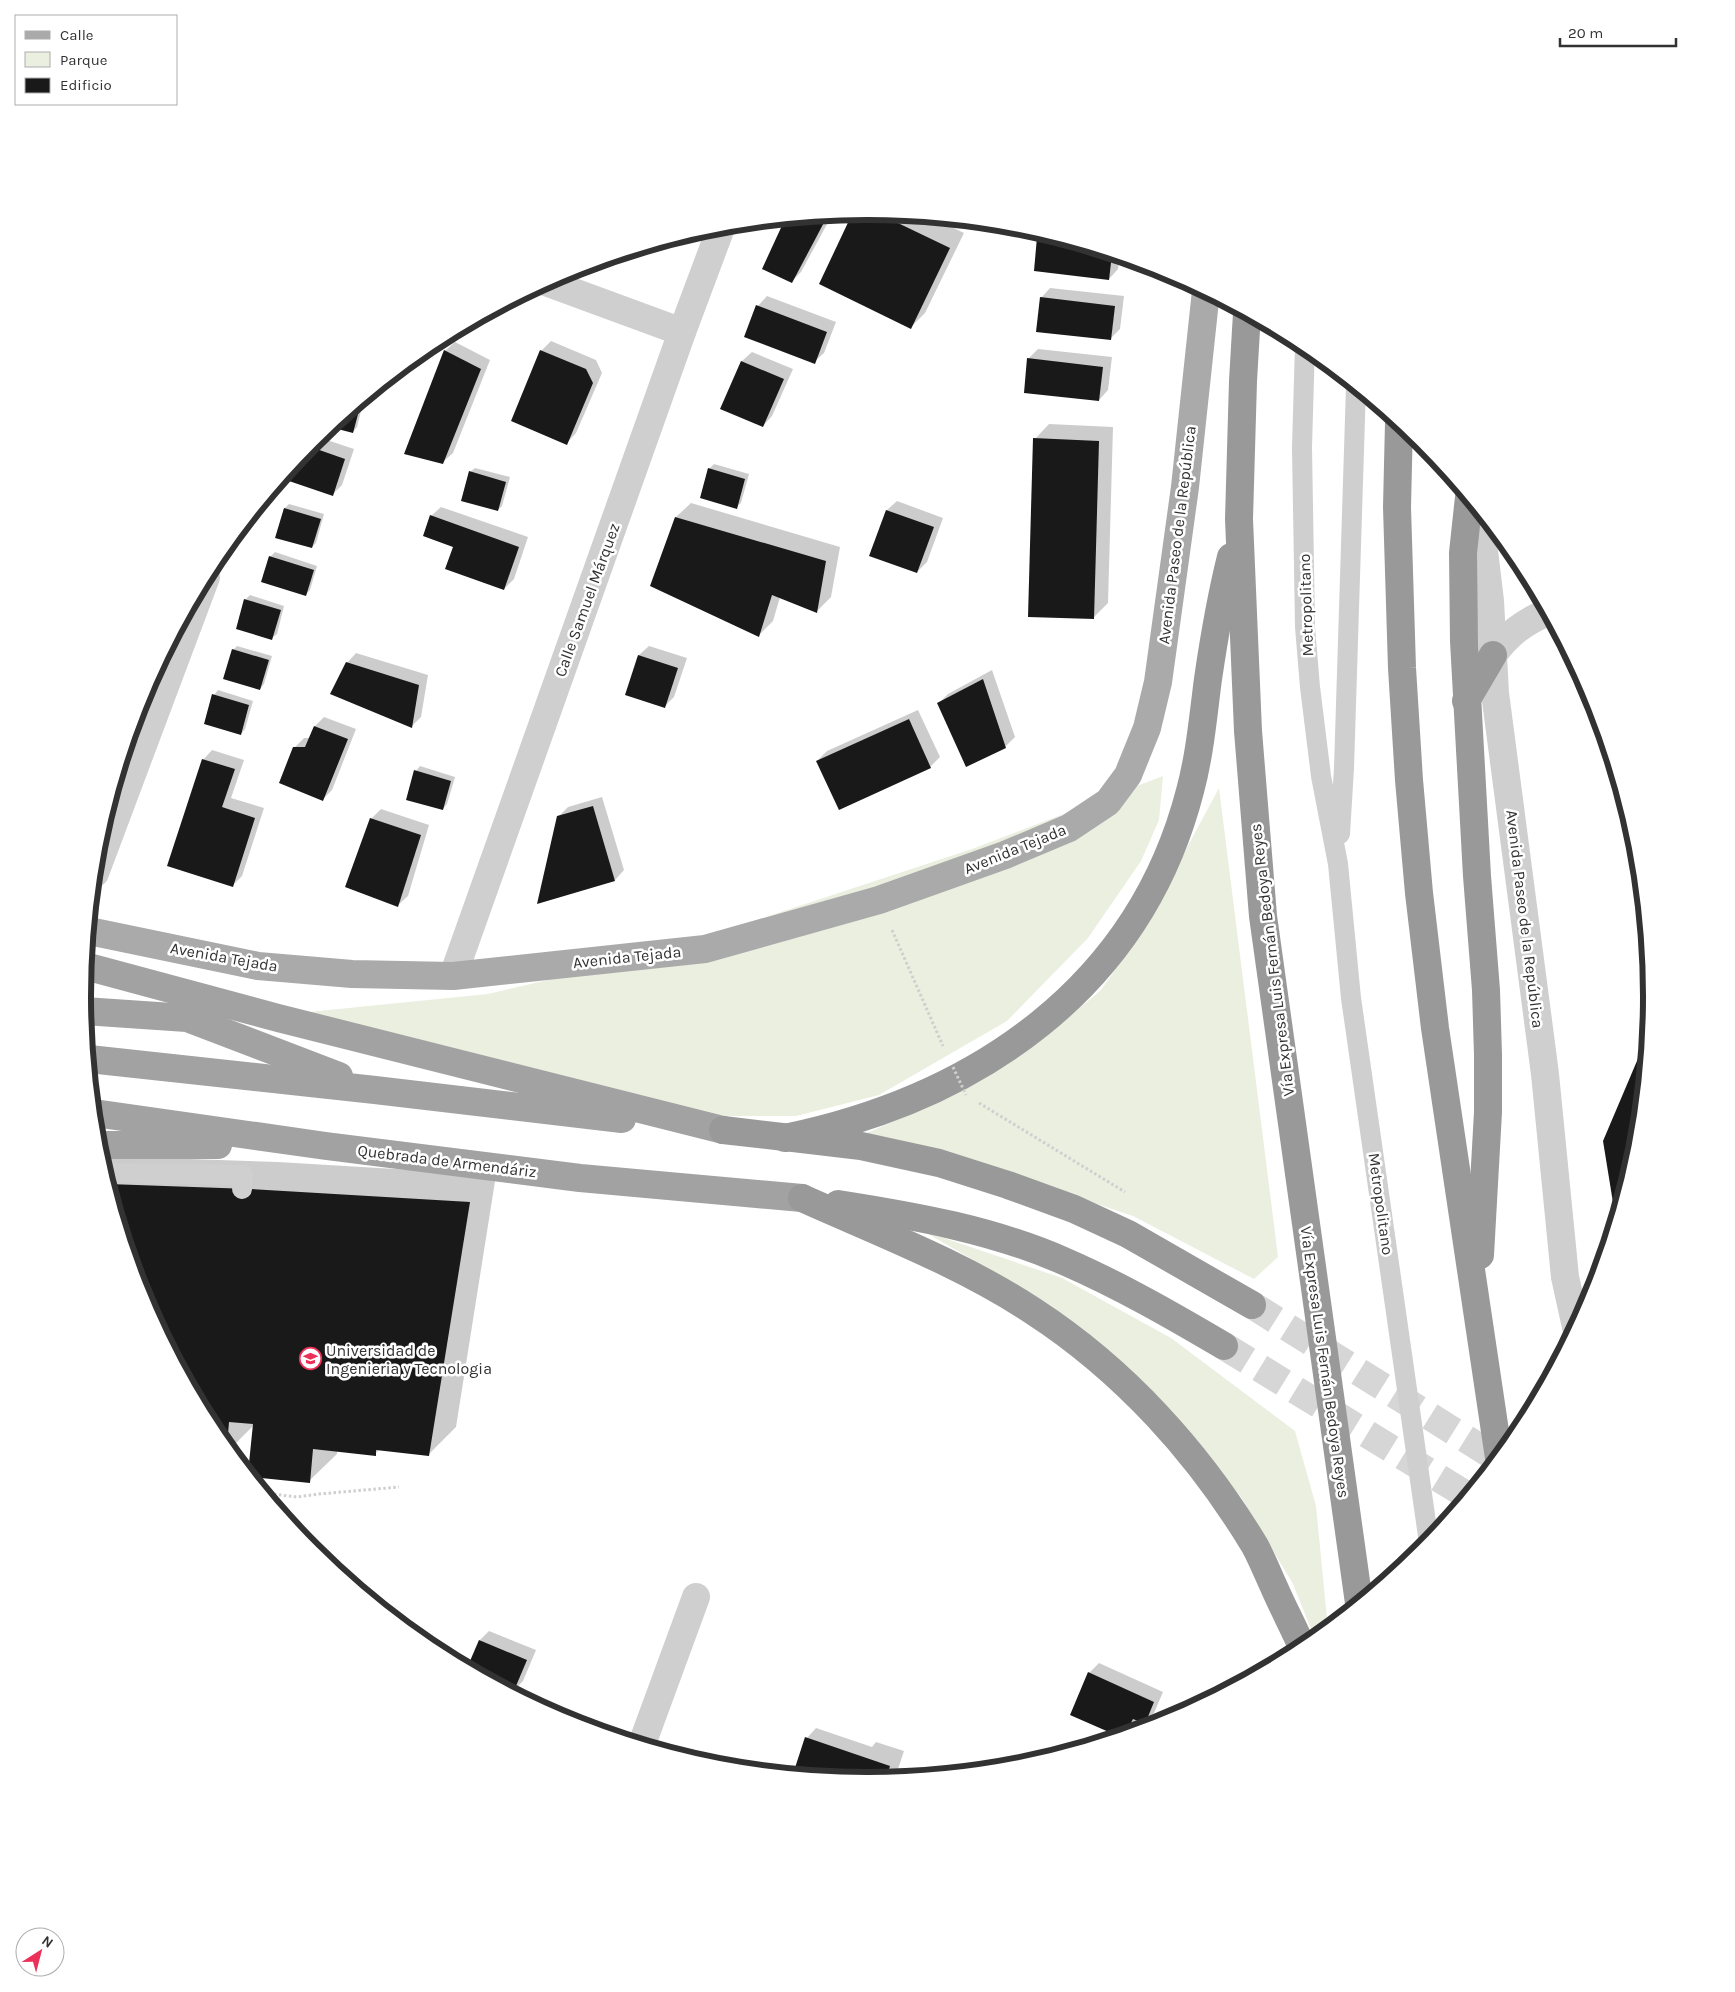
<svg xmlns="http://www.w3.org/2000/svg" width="1735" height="1992" viewBox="0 0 1735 1992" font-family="Karla,sans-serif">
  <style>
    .green { fill: #eaefe0 }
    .shadow { fill: #0003 }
    .building { fill: #191919 }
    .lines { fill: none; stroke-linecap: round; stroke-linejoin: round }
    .motorway-tunnel { stroke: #d6d6d6; stroke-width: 28; stroke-dasharray: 28 14; stroke-linecap: butt }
    .path { stroke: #cfcfcf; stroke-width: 3; stroke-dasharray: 2.5 2.5; stroke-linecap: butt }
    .service { stroke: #cfcfcf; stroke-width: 20 }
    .minor { stroke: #cfcfcf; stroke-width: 28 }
    .primary { stroke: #aaa; stroke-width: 28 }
    .trunk { stroke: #a2a2a2; stroke-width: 28 }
    .motorway { stroke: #999; stroke-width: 28 }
    .path-bridge { stroke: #cfcfcf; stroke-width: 3; stroke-dasharray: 2.5 2.5; stroke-linecap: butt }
    .labels { text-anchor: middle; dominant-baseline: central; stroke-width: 5; stroke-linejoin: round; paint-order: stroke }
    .street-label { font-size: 16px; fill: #323232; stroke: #fff }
    .poi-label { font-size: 16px; fill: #323232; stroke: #fff; text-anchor: start }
    .rim { fill: none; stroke: #323232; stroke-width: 6 }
  </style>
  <rect width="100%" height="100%" fill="#fff"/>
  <g class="green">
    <polygon points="1163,776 1159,820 1141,861 1088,938 1007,1021 879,1095 796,1116 696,1116 299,1013 488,994 638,959 972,849"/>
    <polygon points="1219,788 1278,1257 1254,1279 1133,1216 993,1169 860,1136 941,1101 1045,1037 1101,990 1141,933"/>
    <polygon points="923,1231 1062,1278 1171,1338 1295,1431 1316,1506 1328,1629 1315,1639 1293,1584 1241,1497 1171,1413 996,1273"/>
  </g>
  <g class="shadow">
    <polygon points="868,211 931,217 964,233 925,313 911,327 855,212"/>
    <polygon points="832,215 801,272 791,282 787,219"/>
    <polygon points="1044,233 1120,256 1118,269 1109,279 1039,238"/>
    <polygon points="1050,288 1124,296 1120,329 1110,339 1041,298"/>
    <polygon points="767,296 836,322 824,353 814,362 746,336 758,306"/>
    <polygon points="551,341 596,360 602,373 576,433 567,443 541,351"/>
    <polygon points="455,342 490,360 453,453 443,462 445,351"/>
    <polygon points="1038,349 1112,357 1108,390 1099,400 1028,359"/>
    <polygon points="752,352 793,369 772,416 763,426 722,408 742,361"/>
    <polygon points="364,399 357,427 353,432 331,426"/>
    <polygon points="1049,424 1113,427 1108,603 1093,618 1035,439"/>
    <polygon points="318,437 354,449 342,485 332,495 292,466"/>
    <polygon points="714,464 749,474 741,503 736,507 709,469"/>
    <polygon points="475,468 510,477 502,506 498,510 470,472"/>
    <polygon points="897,501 943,518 927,562 917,572 871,555 887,510"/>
    <polygon points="691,503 840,547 831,597 817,611 780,597 773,621 759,635 676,517"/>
    <polygon points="289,504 324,514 316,543 312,547 285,508"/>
    <polygon points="441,507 528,537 514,579 504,589 454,546 431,516"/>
    <polygon points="275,552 317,566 310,590 305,595 270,557"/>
    <polygon points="250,595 284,606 277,634 272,638 245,600"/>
    <polygon points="237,646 272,656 264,684 260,689 233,650"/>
    <polygon points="649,646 687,658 674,697 664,707 626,694 639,655"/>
    <polygon points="356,653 428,675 421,717 412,726 347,663"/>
    <polygon points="992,670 1015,737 1005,747 939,703 948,694"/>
    <polygon points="218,690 253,701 245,729 241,734 214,695"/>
    <polygon points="918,710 940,757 930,767 817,761 827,751"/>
    <polygon points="324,717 356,729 332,790 323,799 295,747 304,738 310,738 315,726"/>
    <polygon points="212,750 244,760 231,798 264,808 242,876 232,886 203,760"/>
    <polygon points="420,766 455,777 447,804 443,809 416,771"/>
    <polygon points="602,797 624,870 615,880 558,817 568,807"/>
    <polygon points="381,809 429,825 408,896 398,905 347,886 372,818"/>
    <polygon points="1648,1038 1637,1149 1616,1219 1604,1141"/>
    <polygon points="132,1157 278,1162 496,1175 456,1427 428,1455 380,1449 375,1454 337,1450 337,1454 309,1481 250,1476 249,1474 254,1425 229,1450 215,1432 142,1296 101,1160"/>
    <polygon points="489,1631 536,1650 523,1681 513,1691 480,1640"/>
    <polygon points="1099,1663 1163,1692 1154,1713 1144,1723 1137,1719 1133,1727 1126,1734 1120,1736 1072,1714 1089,1673"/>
    <polygon points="816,1728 872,1747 876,1742 904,1751 895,1778 867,1781 795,1774 807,1738"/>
  </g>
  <g class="building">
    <polygon points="868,211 875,212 950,248 911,329 819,284 853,212"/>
    <polygon points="828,215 792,283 762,269 785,219"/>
    <polygon points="1037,237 1068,241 1112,254 1109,280 1034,271"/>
    <polygon points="1040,297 1115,306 1111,340 1036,332"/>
    <polygon points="756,305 827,332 815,364 744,337"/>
    <polygon points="444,350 481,369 443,464 404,454"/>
    <polygon points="540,350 586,369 593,383 567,445 511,421"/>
    <polygon points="1027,358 1103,367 1099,401 1024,393"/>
    <polygon points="741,361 784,379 763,427 720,409"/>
    <polygon points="358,403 361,403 353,433 330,427"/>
    <polygon points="1033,438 1099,441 1094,619 1028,617"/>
    <polygon points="308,446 345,459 333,496 286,480 289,469"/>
    <polygon points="708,468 745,479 737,509 700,498"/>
    <polygon points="469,471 506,482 498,511 461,501"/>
    <polygon points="284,508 321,519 312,548 275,538"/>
    <polygon points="886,510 934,527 917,573 869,556"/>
    <polygon points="430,515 519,547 504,590 445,569 453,547 423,536"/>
    <polygon points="675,517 826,561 817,613 772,595 759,637 650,586"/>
    <polygon points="269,556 314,570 306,596 261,582"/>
    <polygon points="244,599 281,610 272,640 236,629"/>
    <polygon points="232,649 269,660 260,690 223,679"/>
    <polygon points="638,655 678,668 665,708 625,695"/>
    <polygon points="346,662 419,685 412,728 330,694"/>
    <polygon points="983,679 1006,748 966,767 937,703"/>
    <polygon points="212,694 249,705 241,735 204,724"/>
    <polygon points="909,719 931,768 839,810 816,761"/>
    <polygon points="314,726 348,739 323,801 279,783 293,747 305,747"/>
    <polygon points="202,759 235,769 222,807 255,818 233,887 167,866"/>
    <polygon points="414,770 451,781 443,810 406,800"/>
    <polygon points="593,806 615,881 537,904 557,816"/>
    <polygon points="370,818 421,835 398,907 345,887"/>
    <polygon points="1648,1035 1637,1149 1616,1221 1603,1141"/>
    <polygon points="108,1184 250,1189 470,1202 429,1456 376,1450 376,1456 313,1449 310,1483 252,1477 248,1473 253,1424 229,1422 227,1446 215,1432 142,1296"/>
    <polygon points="479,1640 527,1660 513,1693 467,1668"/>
    <polygon points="1088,1672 1154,1702 1145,1724 1133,1719 1125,1734 1118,1736 1070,1715"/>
    <polygon points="805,1737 890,1766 886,1779 867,1781 793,1774"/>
  </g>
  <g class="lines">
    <g class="motorway-tunnel">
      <polyline points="1252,1305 1498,1459"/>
      <polyline points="1224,1346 1468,1496"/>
    </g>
    <g class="path">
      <polyline points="892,930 943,1046"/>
      <polyline points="979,1103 1125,1192"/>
      <polyline points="264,1493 297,1497 319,1494 399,1487"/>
    </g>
    <g class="service">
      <polyline points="1305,344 1302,447 1305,627 1310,687 1321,776 1338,864 1351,998 1429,1543"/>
      <polyline points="1340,834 1344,768 1356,386"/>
      <polyline points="105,1173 243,1175 242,1189"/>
    </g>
    <g class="minor">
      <polyline points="546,282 682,332"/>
      <polyline points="1479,509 1490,601 1495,693 1545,1074 1565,1277 1576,1327"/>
      <path d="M 1493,655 C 1508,634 1524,622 1548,612"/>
      <polyline points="95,873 206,577"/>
      <polyline points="453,976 682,332 722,225"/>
      <polyline points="642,1744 696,1597"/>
    </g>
    <polyline class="primary" points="89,931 258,966 352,974 453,976 705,949 879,900 1005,855 1069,828 1108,802 1128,775 1147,728 1158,682 1185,487 1206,291"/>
    <g class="trunk">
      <polyline points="85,966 278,1018 723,1130"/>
      <polyline points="84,1011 187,1018 339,1076"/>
      <polyline points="89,1059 375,1090 622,1119"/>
      <polyline points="94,1113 326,1146 580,1178 802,1198"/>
      <polyline points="97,1145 218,1145"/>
    </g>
    <g class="motorway">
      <polyline points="1247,313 1243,381 1239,519 1248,731 1263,916 1359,1603"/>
      <polyline points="1399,422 1397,507 1402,668 1409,780 1419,893 1435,1028 1499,1458"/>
      <polyline points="1469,497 1463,553 1464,641 1477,876 1486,990 1488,1055 1488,1112 1480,1255"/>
      <polyline points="1466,701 1493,655"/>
      <polyline points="723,1130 861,1146 939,1163 1008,1185 1074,1209 1128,1234 1252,1305"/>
      <path d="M 785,1138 C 977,1098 1139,988 1190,791 C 1200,754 1203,717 1208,679 C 1214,638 1221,597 1231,557"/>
      <path d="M 802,1198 C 880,1233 962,1264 1033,1311 C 1124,1370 1199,1453 1255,1546 C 1262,1559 1268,1574 1274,1587 C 1283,1608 1294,1628 1303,1649"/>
      <path d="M 838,1204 C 915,1216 994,1230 1066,1262 C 1121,1286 1173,1316 1224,1346"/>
    </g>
    <polyline class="path-bridge" points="953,1067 966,1095"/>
  </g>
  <defs>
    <symbol id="university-ring" viewBox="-11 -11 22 22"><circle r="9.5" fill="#fff" stroke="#ec3159" stroke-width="1.5"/><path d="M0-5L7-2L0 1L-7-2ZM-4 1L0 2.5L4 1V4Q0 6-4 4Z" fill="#ec3159"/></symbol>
  </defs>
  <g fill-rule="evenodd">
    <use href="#university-ring" x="298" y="1346" width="25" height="25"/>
  </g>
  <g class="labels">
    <g class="street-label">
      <text transform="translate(1177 535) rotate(-83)">Avenida Paseo de la República</text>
      <text transform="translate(587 600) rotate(-70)">Calle Samuel Márquez</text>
      <text transform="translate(1306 605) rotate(-92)">Metropolitano</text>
      <text transform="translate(1015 849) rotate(-22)">Avenida Tejada</text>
      <text transform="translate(1525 919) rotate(83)">Avenida Paseo de la República</text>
      <text transform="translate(224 957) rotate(10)">Avenida Tejada</text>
      <text transform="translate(627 957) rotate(-6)">Avenida Tejada</text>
      <text transform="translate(1272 960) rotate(-97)">Vía Expresa Luis Fernán Bedoya Reyes</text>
      <text transform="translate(447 1161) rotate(7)">Quebrada de Armendáriz</text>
      <text transform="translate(1381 1204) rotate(82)">Metropolitano</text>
      <text transform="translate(1325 1362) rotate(82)">Vía Expresa Luis Fernán Bedoya Reyes</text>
    </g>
    <g class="poi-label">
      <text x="326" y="1350">Universidad de<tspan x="326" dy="18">Ingenieria y Tecnologia</tspan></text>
    </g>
  </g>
  <path d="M0 0H1735V1992H0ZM91 996a776 776 0 1 1 1552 0a776 776 0 1 1-1552 0Z" fill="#fff" fill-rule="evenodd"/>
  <path class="rim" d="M91 996a776 776 0 1 1 1552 0a776 776 0 1 1-1552 0Z"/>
  <rect x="15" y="15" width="162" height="90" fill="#ffffff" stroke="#adadad"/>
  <rect x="25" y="31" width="25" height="8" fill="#aaaaaa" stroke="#adadad"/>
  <text x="60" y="40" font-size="15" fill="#323232">Calle</text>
  <rect x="25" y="52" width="25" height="15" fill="#eaefe0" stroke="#adadad"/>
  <text x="60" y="65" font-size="15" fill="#323232">Parque</text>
  <rect x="25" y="78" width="25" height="15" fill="#191919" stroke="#adadad"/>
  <text x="60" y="90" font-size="15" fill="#323232">Edificio</text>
  <g transform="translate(40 1952) rotate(36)"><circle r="24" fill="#ffffff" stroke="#adadad"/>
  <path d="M0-4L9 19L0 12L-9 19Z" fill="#ec3159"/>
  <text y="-8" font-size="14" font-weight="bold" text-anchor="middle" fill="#323232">N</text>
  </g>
  <path d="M1560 38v8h116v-8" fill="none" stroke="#323232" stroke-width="2.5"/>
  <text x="1568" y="38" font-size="15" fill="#323232" stroke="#ffffff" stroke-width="4" paint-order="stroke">20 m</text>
</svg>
